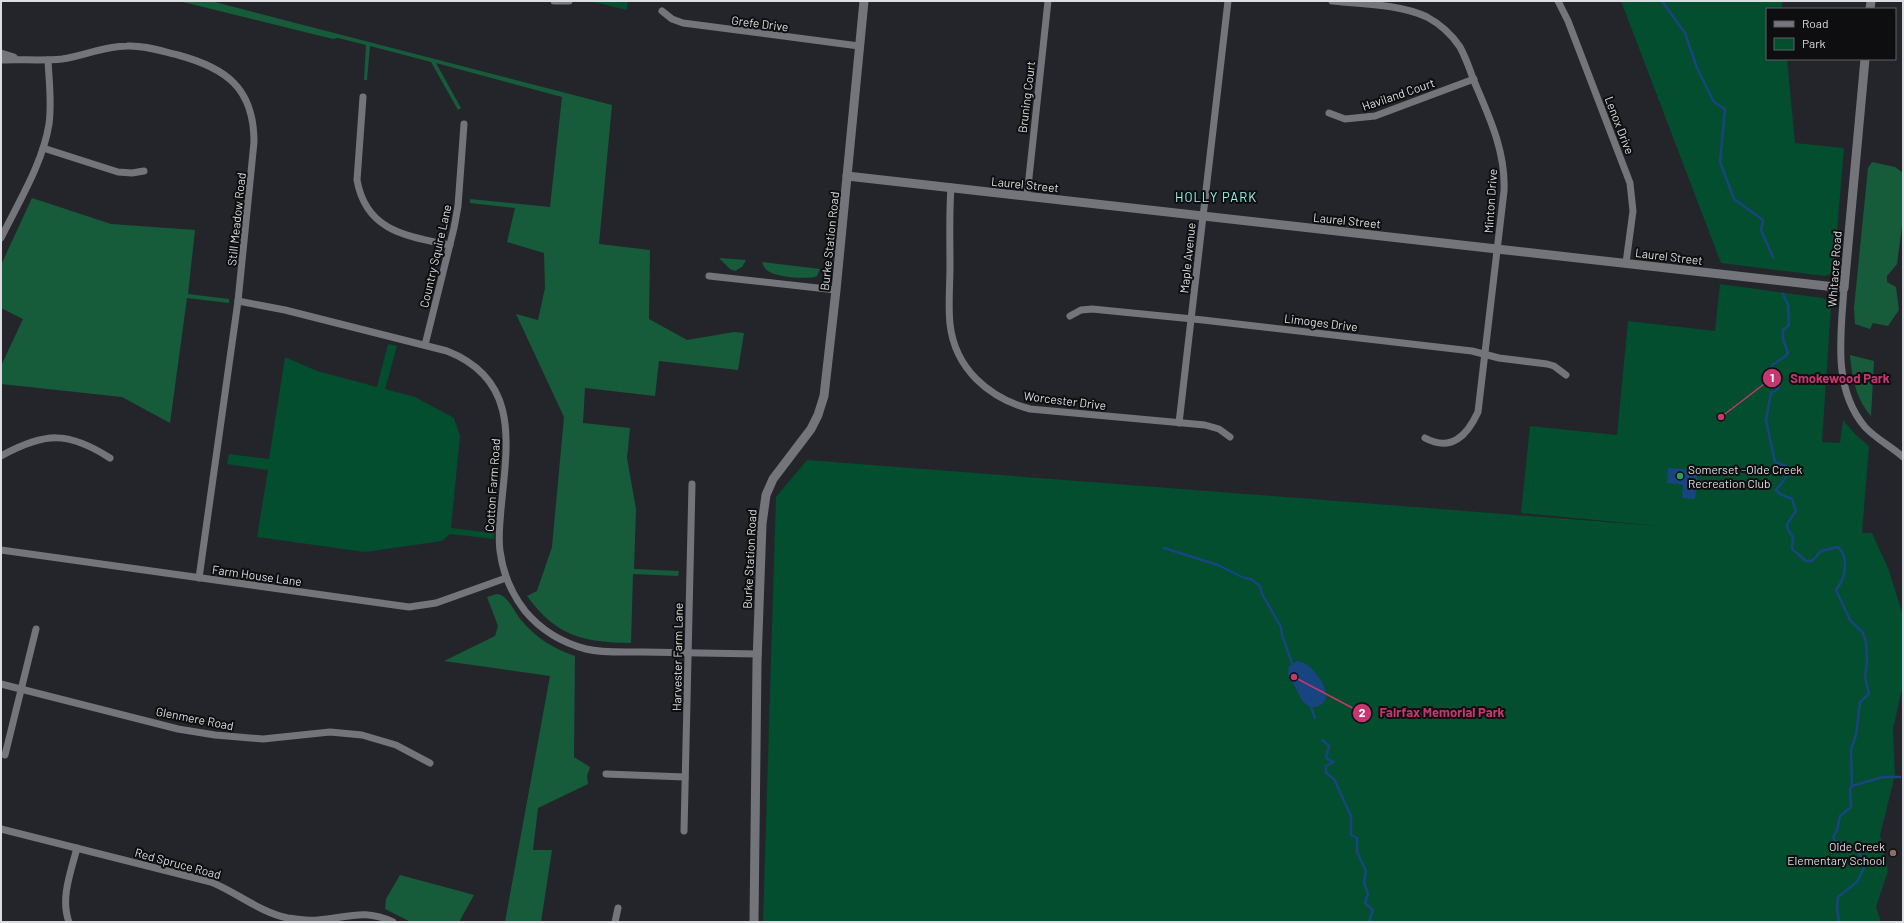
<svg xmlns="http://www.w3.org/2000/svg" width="1904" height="923" viewBox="0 0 1904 923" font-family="Barlow,sans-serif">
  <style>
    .green { fill: #024e2e }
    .forest { fill: #165c3a }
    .water { fill: #184580 }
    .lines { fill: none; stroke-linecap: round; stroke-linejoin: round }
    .stream { stroke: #184580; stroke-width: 2.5 }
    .minor { stroke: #74757b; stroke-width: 7 }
    .tertiary { stroke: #74757b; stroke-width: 9 }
    .leisure-dot { fill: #2e9e5b; stroke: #0e0e10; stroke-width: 1.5 }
    .education-dot { fill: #8d6e63; stroke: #0e0e10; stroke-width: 1.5 }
    .labels { text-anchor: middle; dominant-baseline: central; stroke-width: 4; stroke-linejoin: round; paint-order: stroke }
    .street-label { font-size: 12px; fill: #dcdde0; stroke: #0e0e10 }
    .poi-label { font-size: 12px; fill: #dcdde0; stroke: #0e0e10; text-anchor: start }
    .neighbourhood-label { font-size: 13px; letter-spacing: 1px; fill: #90faf0; stroke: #0e0e10 }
    .leader { fill: none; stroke: #c6366f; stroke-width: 1.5 }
    .callout-dot { fill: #c6366f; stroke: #0e0e10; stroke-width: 1.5 }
    .mark-label { font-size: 12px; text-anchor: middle; font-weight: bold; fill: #fff }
    .callout-label { font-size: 13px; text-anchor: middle; font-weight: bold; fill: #c6366f; stroke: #0e0e10; stroke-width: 4; stroke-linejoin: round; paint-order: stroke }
  </style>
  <rect width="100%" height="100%" fill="#24252a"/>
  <g class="green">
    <polygon points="589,1 628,1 627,10"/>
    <polygon points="1621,1 1782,1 1782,9 1767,9 1767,59 1787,59 1795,143 1844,148 1834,267 1831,274 1825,276 1721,263"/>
    <polygon points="1720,284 1823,298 1829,302 1831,307 1822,442 1840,443 1843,420 1856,435 1869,446 1862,533 1872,533 1888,568 1902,612 1903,631 1903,684 1893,729 1895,775 1880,835 1888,871 1876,907 1881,922 763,922 776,497 807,460 1660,526 1521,513 1530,426 1617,435 1628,321 1715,331"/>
    <polygon points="388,344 397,346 385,389 415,397 454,418 460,436 451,528 494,533 494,539 450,534 442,541 365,552 257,537 268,470 227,464 229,454 269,459 285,357 317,371 377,387"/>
  </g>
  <g class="forest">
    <path d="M 179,1 L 211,1 L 612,105 L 599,244 L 650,250 L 649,319 L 687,340 L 734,332 L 744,333 L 738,370 L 659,361 L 655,396 L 585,388 L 583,423 L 630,428 L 627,458 L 636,509 L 634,569 L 679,571 L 678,576 L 633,574 L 631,643 C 583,642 557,637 527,596 L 537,591 L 552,547 L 564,417 L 516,314 L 538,320 L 545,288 L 544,253 L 507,242 L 515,208 L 470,203 L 470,199 L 550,207 L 562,97 L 436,63 L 461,108 L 458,110 L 431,62 L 370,46 L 367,80 L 364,80 L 366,45 L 338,38 L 333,39 Z"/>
    <polygon points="1872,162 1895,167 1903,173 1903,218 1897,264 1887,276 1887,282 1896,287 1899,310 1888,326 1873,323 1870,329 1855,324 1854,308 1868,168"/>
    <polygon points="32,198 111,224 195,230 188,294 229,299 229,303 187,298 170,423 122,397 1,384 1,366 23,319 1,308 1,265"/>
    <polygon points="719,258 746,260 742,267 735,271 730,269"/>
    <path d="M 762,262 L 820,269 L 817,276 C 810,280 777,277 770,272 C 765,270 764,267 762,262 Z"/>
    <path d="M 1850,355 L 1874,361 L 1871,416 C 1856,399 1852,378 1850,355 Z"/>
    <path d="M 497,594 C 508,595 514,612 521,620 C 536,638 554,649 575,656 L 574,757 L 590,767 L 587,776 L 588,784 L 538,808 L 533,850 L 552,850 L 541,922 L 505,922 L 550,676 L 444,661 L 495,636 L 498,626 L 487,597 Z"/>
    <polygon points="400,875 467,893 474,895 459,922 411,922 385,909 386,899"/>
  </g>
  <g class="water">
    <polygon points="1668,468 1698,470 1695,499 1682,498 1683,485 1667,483"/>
    <path d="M 1297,661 C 1313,662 1335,695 1322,704 C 1318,707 1314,707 1310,707 L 1303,702 L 1288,674 L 1289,666 Z"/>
  </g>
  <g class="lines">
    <g class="stream">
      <polyline points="1662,1 1685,33 1697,68 1714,102 1725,109 1720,162 1734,199 1763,220 1761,230 1773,257"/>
      <path d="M 1783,294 L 1788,305 L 1789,325 L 1783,330 L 1783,339 L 1788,353 C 1783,360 1776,360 1771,367 L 1778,383 L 1778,389 L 1771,393 L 1766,420 L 1775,462 L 1786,466 L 1789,474 L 1776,490 L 1780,494 L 1792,499 L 1796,511 L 1787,524 L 1788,530 L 1793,537 L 1792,549 L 1806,561 L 1812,561 L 1821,551 L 1838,547 C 1850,558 1845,579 1836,590 L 1850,620 L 1863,633 L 1866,642 L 1867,661 L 1865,677 L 1869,694 L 1860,702 L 1856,735 L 1851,749 L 1852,786 L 1850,789 L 1851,807 L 1840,816 L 1837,830 L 1833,837 L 1835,841 L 1856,849 L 1866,864 L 1857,882 L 1838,897 L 1837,908 L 1839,922"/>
      <polyline points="1164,548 1218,565 1244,578 1251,579 1260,586 1262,594 1281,627 1282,635 1292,663"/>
      <polyline points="1311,707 1315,718"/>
      <polyline points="1322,740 1329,746 1326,758 1334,762 1326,766 1326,773 1334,779 1351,816 1351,835 1357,838 1357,852 1366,871 1364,882 1368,894 1365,903 1373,910 1369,922"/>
      <polyline points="1852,786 1883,777 1900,777"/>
    </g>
    <g class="minor">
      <polyline points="554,1 569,1"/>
      <path d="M 1332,1 C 1361,4 1400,4 1427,17 C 1440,24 1452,35 1460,47 C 1466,58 1470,70 1474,81 C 1489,116 1506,152 1504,191 L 1478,412 C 1467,436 1451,452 1425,438"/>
      <polyline points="1558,1 1568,21 1630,183 1633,211 1626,263"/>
      <polyline points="662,11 672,19 683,23 859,46"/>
      <polyline points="1,53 14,57"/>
      <path d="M 1,60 C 21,59 42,61 62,59 C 83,56 105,46 127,46 C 144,45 161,51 178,55 C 226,68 254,88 254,142 L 238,301 L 199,578"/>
      <path d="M 363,97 L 357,180 C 366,231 406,236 450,245"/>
      <polyline points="1329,113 1345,119 1375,116 1474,79"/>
      <polyline points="43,148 118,172 132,173 144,171"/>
      <path d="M 951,187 C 949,214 950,240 950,266 C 950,285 948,305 950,324 C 955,369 989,398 1030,409 L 1205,425 L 1219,429 L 1230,437"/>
      <polyline points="1027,196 1048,1"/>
      <path d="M 1,238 C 18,203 43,163 49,124 C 52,103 49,81 48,60"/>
      <polyline points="709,276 836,290"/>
      <path d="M 1844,288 C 1841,334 1832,388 1865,427 C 1876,439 1891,446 1903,457"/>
      <path d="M 238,301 L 285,310 L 447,351 C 521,380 507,445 501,509 C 500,523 498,537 500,551 C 503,574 511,593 525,611 C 541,630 563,643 586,649 C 603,653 622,652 640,652 C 679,653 718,653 758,654"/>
      <polyline points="1070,316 1081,310 1092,309 1203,320 1472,351 1499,358 1547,364 1554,366 1566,375"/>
      <polyline points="425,345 454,228 458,206 464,124"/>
      <polyline points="1179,423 1228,1"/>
      <path d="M 1,456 C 45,432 68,431 110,458"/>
      <polyline points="1,550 409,607 436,603 506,578"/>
      <polyline points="1,684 178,729 215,735 263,739 330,732 362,735 396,745 430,763"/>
      <polyline points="5,755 36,629"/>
      <polyline points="606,774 685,777"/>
      <path d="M 1,829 L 211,882 C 236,892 261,913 288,918 C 298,919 308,921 318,920 C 346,918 365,908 393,922"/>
      <polyline points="684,831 692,484"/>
      <path d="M 69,922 C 60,899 71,871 77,848"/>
      <polyline points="615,922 618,908"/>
    </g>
    <g class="tertiary">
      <polyline points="1870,9 1871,1"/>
      <polyline points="847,176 1844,288 1865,59"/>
      <polyline points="754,922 757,662 762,524 766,495 773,479 811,429 818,415 824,396 836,290 864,1"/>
    </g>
  </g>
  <circle class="leisure-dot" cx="1680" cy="476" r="4"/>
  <circle class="education-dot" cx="1893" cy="853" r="4"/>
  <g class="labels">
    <g class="street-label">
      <text transform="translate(760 23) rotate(7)">Grefe Drive</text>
      <text transform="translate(1398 94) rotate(-19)">Haviland Court</text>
      <text transform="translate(1026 97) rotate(-83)">Bruning Court</text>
      <text transform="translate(1620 125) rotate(69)">Lenox Drive</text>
      <text transform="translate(1025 184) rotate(6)">Laurel Street</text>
      <text transform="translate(1490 201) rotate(-86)">Minton Drive</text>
      <text transform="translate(236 219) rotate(-84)">Still Meadow Road</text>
      <text transform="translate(1347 220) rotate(6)">Laurel Street</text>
      <text transform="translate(829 241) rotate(-84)">Burke Station Road</text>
      <text transform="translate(435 256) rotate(-77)">Country Squire Lane</text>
      <text transform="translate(1669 256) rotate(7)">Laurel Street</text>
      <text transform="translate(1187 258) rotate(-84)">Maple Avenue</text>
      <text transform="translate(1834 269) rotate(-86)">Whitacre Road</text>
      <text transform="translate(1321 322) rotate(7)">Limoges Drive</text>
      <text transform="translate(1065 400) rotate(7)">Worcester Drive</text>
      <text transform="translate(492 485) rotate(-86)">Cotton Farm Road</text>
      <text transform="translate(749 559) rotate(-87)">Burke Station Road</text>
      <text transform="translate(257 575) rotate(8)">Farm House Lane</text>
      <text transform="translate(677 657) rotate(-89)">Harvester Farm Lane</text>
      <text transform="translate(195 718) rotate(11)">Glenmere Road</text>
      <text transform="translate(178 863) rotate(15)">Red Spruce Road</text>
    </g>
    <g class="poi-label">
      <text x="1688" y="469">Somerset –Olde Creek<tspan x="1688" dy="14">Recreation Club</tspan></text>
      <text x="1885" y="846" text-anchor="end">Olde Creek<tspan x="1885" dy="14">Elementary School</tspan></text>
    </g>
    <g class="neighbourhood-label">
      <text x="1216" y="197">HOLLY PARK</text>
    </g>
  </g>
  <path class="leader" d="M1721 417L1772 378M1294 677L1362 713"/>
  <g class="callout-dot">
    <circle cx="1721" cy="417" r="4"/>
    <circle cx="1294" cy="677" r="4"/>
    <circle cx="1772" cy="378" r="10"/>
    <circle cx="1362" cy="713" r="10"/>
  </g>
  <g class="mark-label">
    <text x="1772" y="382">1</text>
    <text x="1362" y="717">2</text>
  </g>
  <g class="callout-label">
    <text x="1840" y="383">Smokewood Park</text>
    <text x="1442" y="717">Fairfax Memorial Park</text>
  </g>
  <rect width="1904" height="923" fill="none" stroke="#dcdde0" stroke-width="4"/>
  <rect x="1766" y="8" width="130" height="52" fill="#0e0e10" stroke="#606163"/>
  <rect x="1774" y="21" width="20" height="6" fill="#74757b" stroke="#606163"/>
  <text x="1802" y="28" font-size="12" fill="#dcdde0">Road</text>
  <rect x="1774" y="38" width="20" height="12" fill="#024e2e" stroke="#606163"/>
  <text x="1802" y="48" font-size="12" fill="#dcdde0">Park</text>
</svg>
